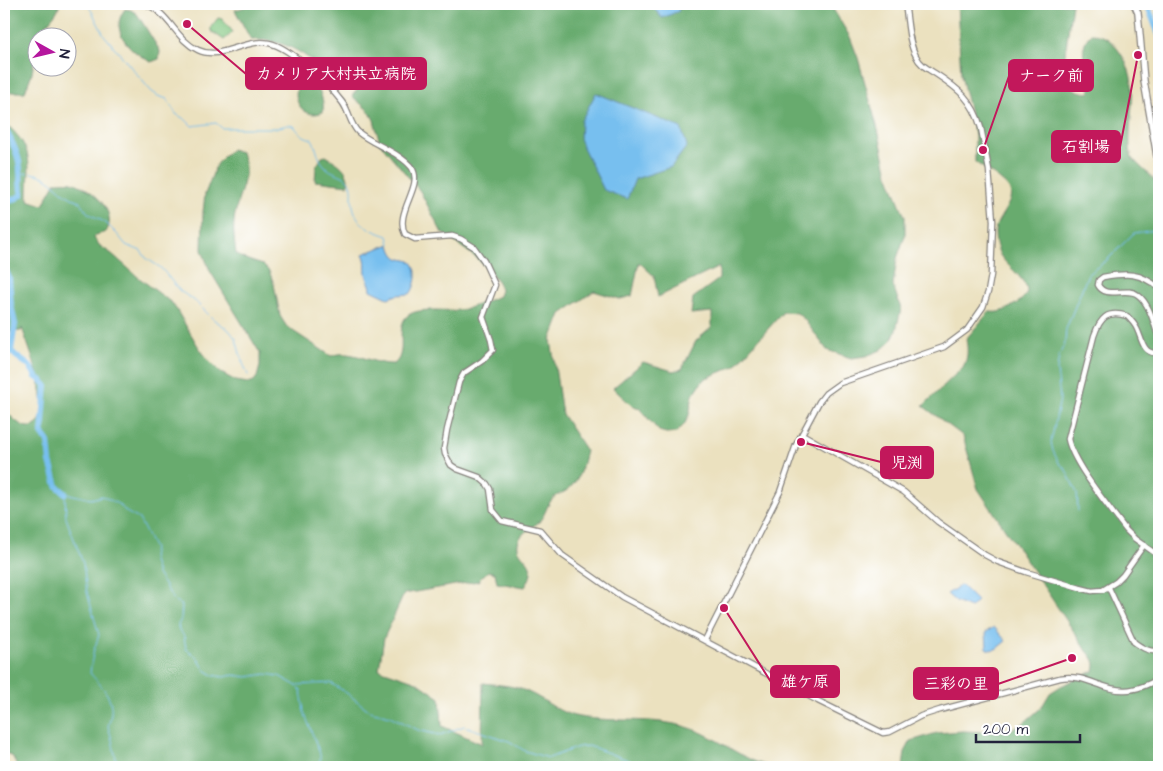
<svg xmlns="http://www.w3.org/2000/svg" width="1163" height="771" viewBox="0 0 1163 771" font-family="'Architects Daughter','Klee One',sans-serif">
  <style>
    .green { fill: #81c680; stroke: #52745e }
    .forest { fill: #68ab6e; stroke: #456654 }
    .water { fill: #77bfef; stroke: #4c7095 }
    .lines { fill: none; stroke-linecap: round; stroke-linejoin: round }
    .stream { stroke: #77bfef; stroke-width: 1 }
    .river { stroke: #77bfef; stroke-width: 6 }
    .secondary-casing { stroke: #86827d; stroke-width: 7 }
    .highway-casing { stroke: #86827d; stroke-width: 8 }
    .secondary { stroke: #fff; stroke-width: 4.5 }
    .highway { stroke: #fff; stroke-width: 5.5 }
    .leader { fill: none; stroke: #c2185b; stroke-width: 2 }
    .callout-dot { fill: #c2185b; stroke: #fff; stroke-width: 2 }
    .callout { fill: #c2185b; stroke: #c2185b; stroke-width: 2 }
    .callout-label { font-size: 16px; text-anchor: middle; font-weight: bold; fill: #fff }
  </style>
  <rect width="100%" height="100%" fill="#fff"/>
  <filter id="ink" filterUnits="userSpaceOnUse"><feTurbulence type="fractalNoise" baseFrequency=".02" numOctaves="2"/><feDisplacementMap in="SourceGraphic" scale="10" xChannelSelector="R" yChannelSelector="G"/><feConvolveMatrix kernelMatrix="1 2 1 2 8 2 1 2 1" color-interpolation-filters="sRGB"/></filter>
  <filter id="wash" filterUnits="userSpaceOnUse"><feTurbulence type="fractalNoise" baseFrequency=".0096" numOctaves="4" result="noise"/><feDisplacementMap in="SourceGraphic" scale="20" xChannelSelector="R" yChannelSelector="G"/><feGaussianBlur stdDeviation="1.12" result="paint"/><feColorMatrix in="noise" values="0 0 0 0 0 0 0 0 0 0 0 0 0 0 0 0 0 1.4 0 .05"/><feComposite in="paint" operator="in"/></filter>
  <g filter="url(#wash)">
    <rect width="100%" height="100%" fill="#ebe1bf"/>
    <polygon class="green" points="218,18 222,19 233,32 224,40 211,31 211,27"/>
    <g class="forest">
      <path d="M 4,4 L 60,4 C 56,18 43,24 39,37 L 38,38 L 32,73 L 25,92 L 11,92 L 6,90 L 5,85 Z"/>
      <path d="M 247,4 L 830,4 L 850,37 L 858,58 L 878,130 L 888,174 L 905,217 L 905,236 L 897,258 L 893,285 L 901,309 L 896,330 L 891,341 L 881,350 L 866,356 L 851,358 L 827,350 L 804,319 L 797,313 L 783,312 L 735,366 L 704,379 L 693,395 L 689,415 L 684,425 L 676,433 L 666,433 L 659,431 L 639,408 L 631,405 L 613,388 L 643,362 L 673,371 L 682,369 L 696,341 L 712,327 L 712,312 L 691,314 L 693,298 L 719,279 L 719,267 L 658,297 L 654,276 L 639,262 L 632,296 L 620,299 L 594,291 L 561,314 L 551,340 L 562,414 L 586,451 C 582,466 580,481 566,491 C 560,494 554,496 550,502 C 546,508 544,517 539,522 C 533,527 523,531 519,540 C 511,558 544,559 525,587 L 497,583 L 495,573 L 488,571 L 478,581 L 404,594 L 384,638 L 379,669 L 417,682 L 440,698 L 442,726 L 482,744 L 483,683 C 499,685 514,685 528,692 C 546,700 560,714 579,717 C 618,723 656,716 693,729 C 721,739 744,762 773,767 L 17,767 L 13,757 L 4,752 L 4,409 C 11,416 24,433 36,425 C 55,411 28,346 22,328 L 21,331 L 4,332 L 4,122 C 36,150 28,161 28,200 L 43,205 L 56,182 C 61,182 67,181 72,182 C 91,188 119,211 106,232 L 96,235 L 94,238 L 100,246 L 112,254 L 138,277 L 173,304 L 198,346 L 208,360 L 221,373 L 236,381 L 248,383 L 254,381 L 257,377 L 260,366 L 260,353 L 210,271 L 202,250 L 203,212 L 205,194 L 217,163 L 231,149 L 241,152 C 251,173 240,189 236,210 C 232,225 234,239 236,254 L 242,258 L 263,265 L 269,271 L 274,284 L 280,316 L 287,327 L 331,356 C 352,348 372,365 394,364 C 407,354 397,334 404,320 C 412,305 444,312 459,310 C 473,308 485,301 499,296 L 501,290 L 498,282 L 488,269 L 474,256 L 442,233 L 420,191 L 380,143 L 374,120 L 369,111 L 352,96 L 361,85 L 352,75 L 336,81 C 310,58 288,38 251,40 L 235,10 L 245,7 Z"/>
      <path d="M 957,4 L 1072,4 L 1063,69 C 1066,85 1072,91 1088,93 L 1090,91 C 1089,71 1075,49 1091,34 C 1105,34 1112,41 1119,51 C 1139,79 1131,102 1130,133 C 1130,140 1129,150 1132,157 C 1137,165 1152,176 1159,185 L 1159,767 L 903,767 L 905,752 L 911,741 L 937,733 L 963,731 L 984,732 L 1005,731 L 1020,726 L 1041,708 L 1050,693 L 1061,686 L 1094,671 C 1097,662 1093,658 1087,651 L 978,489 L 963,436 L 923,406 L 963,367 C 968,358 968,350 966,339 L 989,312 C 1000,313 1005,311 1014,305 C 1018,303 1026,297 1027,292 C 1028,281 1006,265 1000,255 C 997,249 995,241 995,233 C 995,218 1014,205 1010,191 C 1007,182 983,168 975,162 L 975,135 L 961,75 Z"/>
      <path d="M 125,9 L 131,10 L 137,14 L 144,25 L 160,51 L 159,59 L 151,62 C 131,52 108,31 125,9 Z"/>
      <path d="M 307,80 C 319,85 325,100 323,112 C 305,120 291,102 298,85 Z"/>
      <path d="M 326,156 C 338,163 350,170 348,185 L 315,181 L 316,167 L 322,157 Z"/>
    </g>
    <g class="water">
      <polygon points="651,4 676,4 679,11 662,18"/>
      <polygon points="596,93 681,128 687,146 671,167 635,179 627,199 604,190 580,141 581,121"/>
      <path d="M 390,244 C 391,249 393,255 398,258 C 401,260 406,259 410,261 C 420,267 416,287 410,294 L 397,295 L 388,298 L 371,290 C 371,284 367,280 366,274 C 365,266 367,261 363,254 Z"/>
      <polygon points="961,585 977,601 970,608 956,602 947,594"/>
      <polygon points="994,627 1006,641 996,649 990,650 987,649 986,632"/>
    </g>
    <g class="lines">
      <g class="stream">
        <path d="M 88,4 L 104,35 L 151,91 L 158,96 L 167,99 L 176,114 L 186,120 L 192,126 L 216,123 L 222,128 L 277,128 C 283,126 287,124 294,126 C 299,133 303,137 312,139 C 317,147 317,159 325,166 C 332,175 343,172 350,183 C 353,188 352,192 352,197 C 353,223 367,229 388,236 L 390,244"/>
        <polyline points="20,173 27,173"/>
        <path d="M 31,173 C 53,175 61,197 78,200 L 88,213 L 106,223 L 117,234 L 126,245 L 141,251 L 146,258 L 161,268 L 180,291 L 195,301 L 213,319 L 229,330 L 236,339 L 242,361 L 248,375"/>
        <polyline points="1078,511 1077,493 1065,468 1059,463 1053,451 1051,442 1060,399 1057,369 1059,356 1065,342 1066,329 1088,274 1107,260 1134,233 1155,230 1159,225"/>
        <polyline points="297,685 331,683 348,694 370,711 390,716 418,730 440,735 464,726 509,741 525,751 549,758 578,747 589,746 631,761 641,767"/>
        <path d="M 118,767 C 114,753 113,740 108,726 C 117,701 106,691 90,673 L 93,653 L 99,635 L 87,592 L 83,563 L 66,518 L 65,493 L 91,499 L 102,496 L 120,505 L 126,512 L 139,519 L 154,549 L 152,557 L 157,574 L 174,600 L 182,606 L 181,619 L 178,625 L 179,630 L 184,636 L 186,649 L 197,657 L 205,670 L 213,675 L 223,677 L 234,675 L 247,677 L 266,674 L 279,676 L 295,685 L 301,690 L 304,712 L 320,754 L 320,767"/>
      </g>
      <g class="river">
        <polyline points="1147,4 1159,35"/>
        <path d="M 4,127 C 11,141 20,155 20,171 C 21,180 19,186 22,194 L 17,198 L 7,202 L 4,208"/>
        <path d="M 4,267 L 9,278 L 11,305 L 15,324 L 11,351 C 21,363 29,360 36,377 L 41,380 L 46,385 L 42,433 L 48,442 L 50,462 L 57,486 L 65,493"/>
      </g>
    </g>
  </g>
  <g filter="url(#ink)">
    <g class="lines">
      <defs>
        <g id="secondary">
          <path d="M 145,4 C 169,12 176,40 198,50 C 221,61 245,38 269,43 C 290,47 329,85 342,102 C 349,111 350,124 358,132 C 373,145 400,152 412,168 C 424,186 394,212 405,234 L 415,239 L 452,236 L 461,239 L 474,247 L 484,261 L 495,285 L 483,317 L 491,340 L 493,350 L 482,361 L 464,373 L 459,382 L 447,430 L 444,448 L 445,454 L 451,465 L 457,469 L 479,477 L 487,484 L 490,489 L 493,510 L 502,521 L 540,530 L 562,555 L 622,597 L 818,701 L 883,733 L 890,732 L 921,716 L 940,710 L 1060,678 C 1085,673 1102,691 1125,690 C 1137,690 1149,684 1159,679"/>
          <path d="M 1159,288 C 1140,272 1127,273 1103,277 L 1099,280 L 1098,285 C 1106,300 1127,286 1138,295 C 1150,304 1154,325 1159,338"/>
          <path d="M 1159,350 L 1156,353 C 1143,354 1142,339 1137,329 C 1135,324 1131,320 1127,316 C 1107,310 1100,318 1094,336 L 1068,439 C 1073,464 1110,508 1126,530 L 1135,539 L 1159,556"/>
          <polyline points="802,434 904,492 938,522 985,555 998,562 1026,572 1080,588 1092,591 1103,590 1116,582 1123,575 1144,545"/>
          <path d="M 1109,588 L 1134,642 C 1142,648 1149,652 1159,651"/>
          <path d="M 705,640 L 780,492 L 796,445 L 819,402 L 826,393 L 840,383 L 944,347 L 967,330 L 983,307 L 988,292 L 991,275 L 993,221 L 989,170 L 981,128 C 973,100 959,89 936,74 C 928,69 920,65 916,56 C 908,42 908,20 905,4"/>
        </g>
        <polyline id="highway" points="1134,4 1138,13 1144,81 1159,168"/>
      </defs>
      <use href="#secondary" class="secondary-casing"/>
      <use href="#highway" class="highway-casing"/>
      <use href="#secondary" class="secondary"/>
      <use href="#highway" class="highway"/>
    </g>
  </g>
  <path class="leader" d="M187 24L246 74M983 150L1009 76M1138 55L1120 147M801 442L881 462M724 608L771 682M1072 658L998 684"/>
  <g class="callout-dot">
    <circle cx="187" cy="24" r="5"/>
    <circle cx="983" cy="150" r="5"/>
    <circle cx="1138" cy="55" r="5"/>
    <circle cx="801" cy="442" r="5"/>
    <circle cx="724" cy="608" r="5"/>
    <circle cx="1072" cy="658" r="5"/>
  </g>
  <g class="callout">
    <rect x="246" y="58" width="180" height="31" rx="5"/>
    <rect x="1009" y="60" width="84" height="31" rx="5"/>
    <rect x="1052" y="131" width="68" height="31" rx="5"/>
    <rect x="881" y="447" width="52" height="31" rx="5"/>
    <rect x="771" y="666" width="68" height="31" rx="5"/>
    <rect x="914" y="668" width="84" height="31" rx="5"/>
  </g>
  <g class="callout-label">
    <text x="336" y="79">カメリア大村共立病院</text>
    <text x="1051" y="81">ナーク前</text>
    <text x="1086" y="152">石割場</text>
    <text x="907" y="468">児渕</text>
    <text x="805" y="687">雄ケ原</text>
    <text x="956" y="689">三彩の里</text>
  </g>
  <rect width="1163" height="771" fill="none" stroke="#fff" stroke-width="20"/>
  <g transform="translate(52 52) rotate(98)"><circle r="24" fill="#ffffff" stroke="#a7a7b1"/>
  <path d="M0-4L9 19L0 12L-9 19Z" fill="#b5179e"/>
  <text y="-8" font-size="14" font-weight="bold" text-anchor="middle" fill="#22223b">N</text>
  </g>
  <path d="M976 734v8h104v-8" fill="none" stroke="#22223b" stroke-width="2.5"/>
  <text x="983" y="734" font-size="15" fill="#22223b" stroke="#ffffff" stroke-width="4" paint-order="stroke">200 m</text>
</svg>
